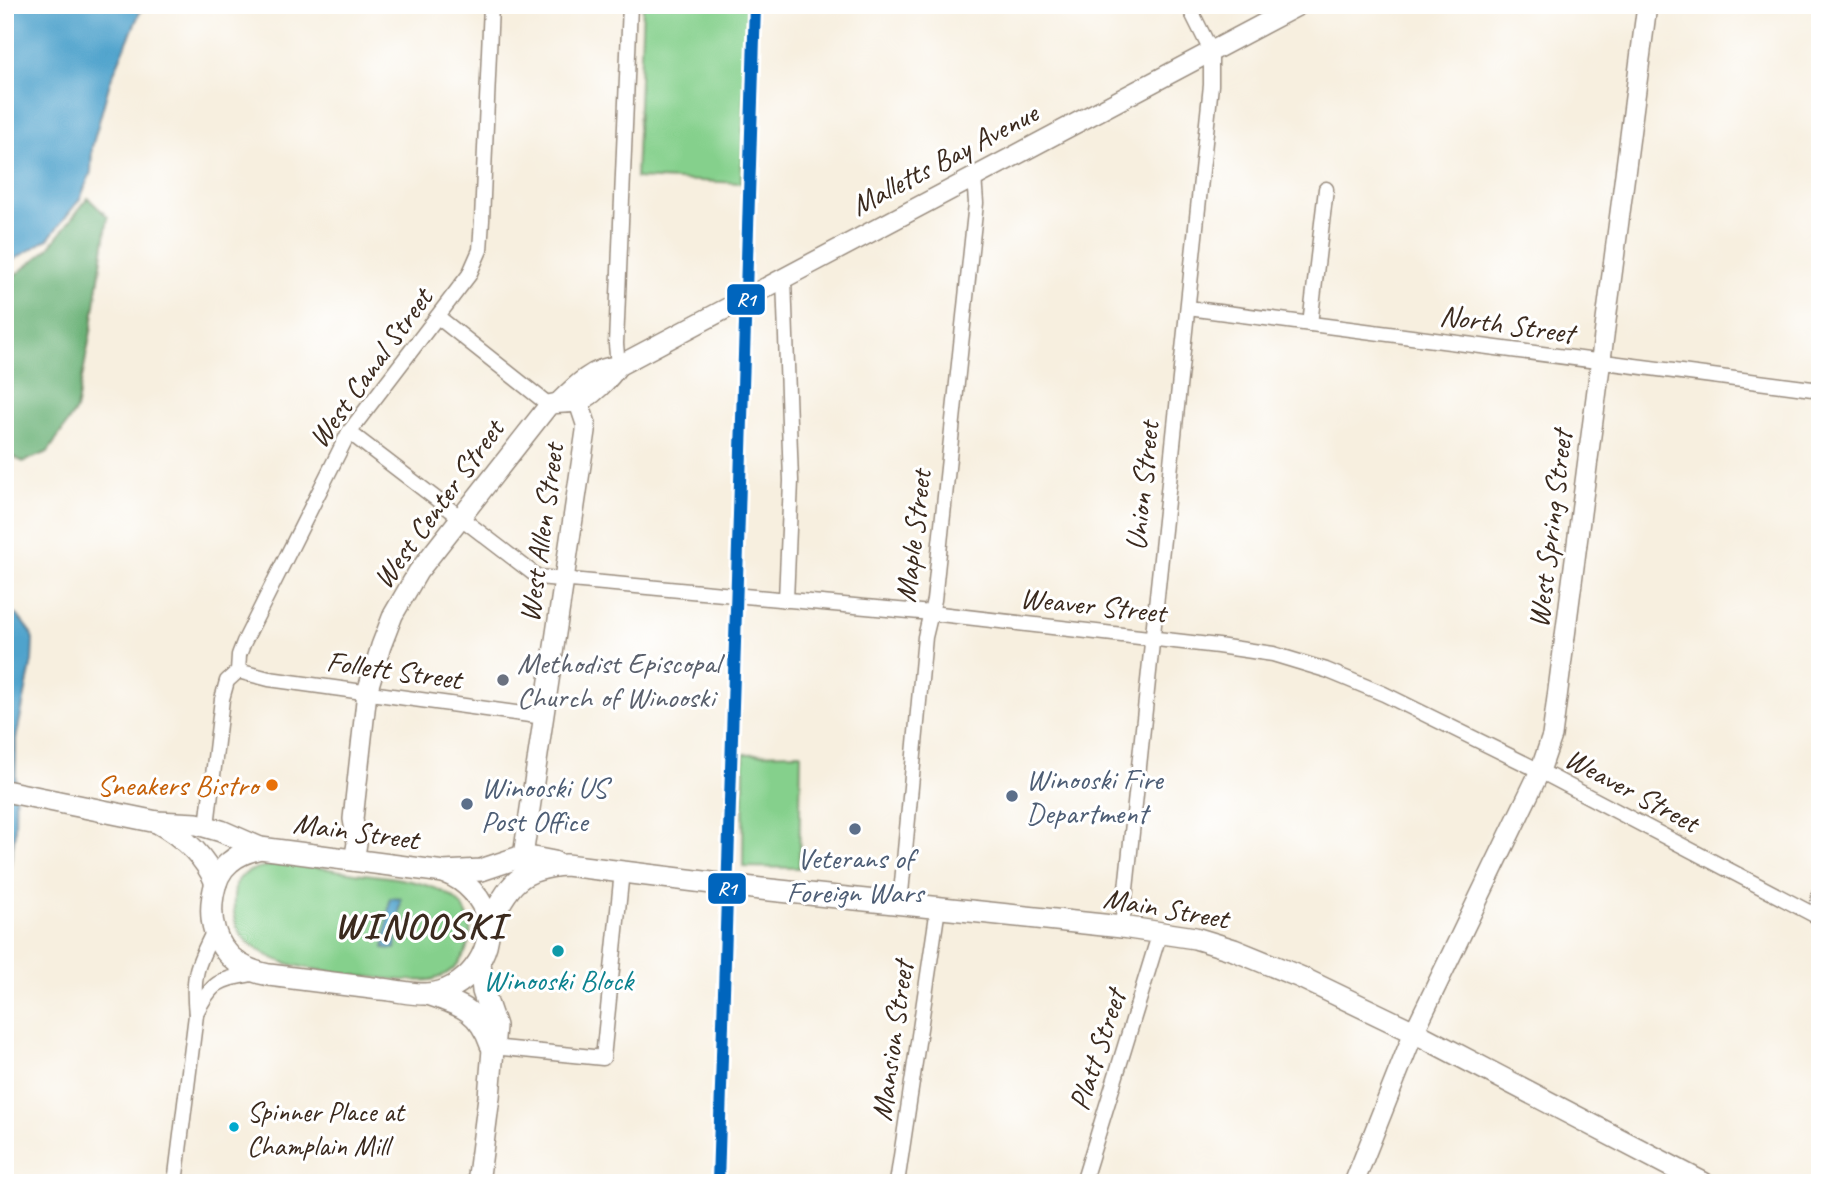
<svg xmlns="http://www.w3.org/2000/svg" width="1825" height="1188" viewBox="0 0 1825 1188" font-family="Caveat,sans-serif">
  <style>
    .green { fill: #85d08c; stroke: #607d55; stroke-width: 2 }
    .forest { fill: #6cb278; stroke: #546e4b; stroke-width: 2 }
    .water { fill: #50a3cc; stroke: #466675; stroke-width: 2 }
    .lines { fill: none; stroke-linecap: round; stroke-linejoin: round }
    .street-casing { stroke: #998c7e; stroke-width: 17 }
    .secondary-casing { stroke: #998c7e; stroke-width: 22 }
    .primary-casing { stroke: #998c7e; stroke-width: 24 }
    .street { stroke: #fff; stroke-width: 14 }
    .secondary { stroke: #fff; stroke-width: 19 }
    .primary { stroke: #fff; stroke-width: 21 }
    .rail-1-casing { stroke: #fff; stroke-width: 18 }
    .rail-1 { stroke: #0065bd; stroke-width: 12 }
    .worship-dot { fill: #6b7280; stroke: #fff; stroke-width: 2.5 }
    .food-dot { fill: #e8710a; stroke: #fff; stroke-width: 2.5 }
    .service-dot { fill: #5c6f8a; stroke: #fff; stroke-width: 2.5 }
    .culture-dot { fill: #0f9aa8; stroke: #fff; stroke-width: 2.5 }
    .bus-dot { fill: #00a9ce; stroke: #fff; stroke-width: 2.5 }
    .labels { text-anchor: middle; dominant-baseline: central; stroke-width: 6; stroke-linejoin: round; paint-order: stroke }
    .bus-label { font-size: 28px; fill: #3b2a1e; stroke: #fff; text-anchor: start }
    .street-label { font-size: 30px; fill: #3b2a1e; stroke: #fff }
    .worship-label { font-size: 30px; fill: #5b616d; stroke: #fff; text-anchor: start }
    .service-label { font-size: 30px; fill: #4e5e75; stroke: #fff; text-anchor: start }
    .food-label { font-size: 30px; fill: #c56008; stroke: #fff; text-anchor: end }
    .culture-label { font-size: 30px; fill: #0d838f; stroke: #fff }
    .district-label { font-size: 37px; font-weight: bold; letter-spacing: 2px; fill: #3b2a1e; stroke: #fff }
    .line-badge { stroke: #fff; stroke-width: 2.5 }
    .badge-label { font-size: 19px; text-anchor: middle; font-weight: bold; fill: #fff }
  </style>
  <rect width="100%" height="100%" fill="#fff"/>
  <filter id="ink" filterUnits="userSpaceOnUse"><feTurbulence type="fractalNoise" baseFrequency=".0143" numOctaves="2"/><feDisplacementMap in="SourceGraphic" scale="14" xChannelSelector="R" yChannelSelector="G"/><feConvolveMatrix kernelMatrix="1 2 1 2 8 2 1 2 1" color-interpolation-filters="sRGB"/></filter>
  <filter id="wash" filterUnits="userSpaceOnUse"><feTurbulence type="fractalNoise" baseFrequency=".00686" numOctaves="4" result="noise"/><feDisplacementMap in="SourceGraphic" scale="28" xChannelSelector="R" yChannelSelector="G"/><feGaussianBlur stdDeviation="1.57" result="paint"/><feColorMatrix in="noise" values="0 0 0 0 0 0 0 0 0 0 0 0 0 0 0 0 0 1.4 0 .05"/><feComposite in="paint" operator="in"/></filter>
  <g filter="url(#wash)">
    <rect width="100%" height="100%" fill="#f7efdf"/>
    <g class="green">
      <polygon points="643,5 747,5 741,183 636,178"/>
      <polygon points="801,753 799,868 743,867 744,754"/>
      <path d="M 294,864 C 317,867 340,871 363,874 C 398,878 477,884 470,937 C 467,956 453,974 434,979 C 415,985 308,970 286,963 C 273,959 260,952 249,943 C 239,935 234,923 234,910 C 234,902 233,892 236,884 C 244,866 277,864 294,864 Z"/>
    </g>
    <polygon class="forest" points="88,198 108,217 92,326 76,410 48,452 23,462 5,453 5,283 47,250"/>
    <g class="water">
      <polygon points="5,5 143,5 110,82 92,147 91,172 80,199 48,239 5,265"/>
      <polygon points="5,609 18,616 31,633 33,640 32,661 16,739 15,833 5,899"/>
      <polygon points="390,898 401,899 395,949 384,948"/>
    </g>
  </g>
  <g filter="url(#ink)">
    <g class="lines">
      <defs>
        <g id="street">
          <polyline points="784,278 791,481 786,600"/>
          <polyline points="1188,308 1820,390"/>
          <polyline points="438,317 549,405"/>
          <polyline points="1310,324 1326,189"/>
          <polyline points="618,366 616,344 630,5"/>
          <polyline points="349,432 538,577 931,613 1218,646 1273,654 1326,670 1384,694 1540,771 1820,918"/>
          <polyline points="238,671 269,679 544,717"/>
          <polyline points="207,826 222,699 227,681 238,671 239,655 244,642 349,432 469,275 480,250 482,220 491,5"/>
          <polyline points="900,904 925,637 934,600 976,203 974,176"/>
          <polyline points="1816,916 1820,891"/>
          <polyline points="1122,927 1211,85 1211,51 1188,5"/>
          <path d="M 196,1013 C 214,978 221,980 257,973"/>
          <polyline points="492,1047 603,1058 622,871"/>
          <path d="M 175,1183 L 196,1015 C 192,975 196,966 214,931"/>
          <polyline points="897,1183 938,908"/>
          <polyline points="1083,1183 1160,932"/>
        </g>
        <g id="secondary">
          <path d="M 559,402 C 576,385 594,367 618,366 L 1299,5"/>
          <polyline points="523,856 586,431 586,424 575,391"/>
          <path d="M 354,861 L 357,843 L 353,819 L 367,692 L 381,646 L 393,615 L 418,572 L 549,405 C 558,402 567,404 577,402 C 590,399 611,377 618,366"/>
          <polyline points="1354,1183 1414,1032 1540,771 1552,736 1647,5"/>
        </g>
        <g id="primary">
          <polyline points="5,791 157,822 197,824 221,831 260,848 444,872 481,870 523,856 554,862"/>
          <path d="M 157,822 C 182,836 205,856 216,883"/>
          <path d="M 260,848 C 249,851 239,854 230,862 C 220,870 215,883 213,895 C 206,936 228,968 269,975 C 306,980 343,984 380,989 C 396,990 413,995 428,994 C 464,992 495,953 487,919 C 483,898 465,880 446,873"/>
          <path d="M 489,925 C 509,884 519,868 566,865 L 761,889 L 1122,927 L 1195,938 L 1234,950 L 1300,977 L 1414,1032 L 1703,1183"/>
          <path d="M 428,994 C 461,1005 479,1010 491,1045"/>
          <polyline points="478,1183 489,1097 495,1026 483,991 480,962"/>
        </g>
      </defs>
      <use href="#street" class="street-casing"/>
      <use href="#secondary" class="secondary-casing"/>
      <use href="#primary" class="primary-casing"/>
      <use href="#street" class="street"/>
      <use href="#secondary" class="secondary"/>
      <use href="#primary" class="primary"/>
      <defs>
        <polyline id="rail-1" points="718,1183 755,5"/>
      </defs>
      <use href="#rail-1" class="rail-1-casing"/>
      <use href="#rail-1" class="rail-1"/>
    </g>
  </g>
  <circle class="worship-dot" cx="503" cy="680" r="7"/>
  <circle class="food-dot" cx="272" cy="785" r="7"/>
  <g class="service-dot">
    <circle cx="1012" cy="796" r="7"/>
    <circle cx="467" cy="804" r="7"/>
    <circle cx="855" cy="829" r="7"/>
  </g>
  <circle class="culture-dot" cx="558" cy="951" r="7"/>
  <circle class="bus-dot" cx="234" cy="1127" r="6"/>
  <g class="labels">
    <g class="bus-label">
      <text x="247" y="1111">Spinner Place at<tspan x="247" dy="34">Champlain Mill</tspan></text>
    </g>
    <g class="street-label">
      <text transform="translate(944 159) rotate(-28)">Malletts Bay Avenue</text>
      <text transform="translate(1507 324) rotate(8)">North Street</text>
      <text transform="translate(370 368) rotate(-54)">West Canal Street</text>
      <text transform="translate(1142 486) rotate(-84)">Union Street</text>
      <text transform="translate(438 504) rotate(-54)">West Center Street</text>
      <text transform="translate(1550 529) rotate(-83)">West Spring Street</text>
      <text transform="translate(541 533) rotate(-82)">West Allen Street</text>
      <text transform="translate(913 536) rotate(-83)">Maple Street</text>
      <text transform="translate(1093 605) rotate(6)">Weaver Street</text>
      <text transform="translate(394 670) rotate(8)">Follett Street</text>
      <text transform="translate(1632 790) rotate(28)">Weaver Street</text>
      <text transform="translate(356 831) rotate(8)">Main Street</text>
      <text transform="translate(1166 908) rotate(10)">Main Street</text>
      <text transform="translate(892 1041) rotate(-82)">Mansion Street</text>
      <text transform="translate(1097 1050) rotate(-72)">Platt Street</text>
    </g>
    <g class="worship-label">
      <text x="517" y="663">Methodist Episcopal<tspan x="517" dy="34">Church of Winooski</tspan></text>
    </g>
    <g class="service-label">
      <text x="1026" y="779">Winooski Fire<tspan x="1026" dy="34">Department</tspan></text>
      <text x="481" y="787">Winooski US<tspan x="481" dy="34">Post Office</tspan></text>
      <text x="855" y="858" text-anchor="middle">Veterans of<tspan x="855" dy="34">Foreign Wars</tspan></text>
    </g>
    <g class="food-label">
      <text x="258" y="785">Sneakers Bistro</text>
    </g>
    <g class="culture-label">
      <text x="558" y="980">Winooski Block</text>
    </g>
    <g class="district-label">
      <text x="420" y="925">WINOOSKI</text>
    </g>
  </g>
  <g class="line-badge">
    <rect x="726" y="283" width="40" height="33" rx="7" fill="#0065bd"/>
    <rect x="707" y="872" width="40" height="33" rx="7" fill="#0065bd"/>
  </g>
  <g class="badge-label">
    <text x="746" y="306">R1</text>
    <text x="727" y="895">R1</text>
  </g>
  <rect width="1825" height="1188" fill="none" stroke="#fff" stroke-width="28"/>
</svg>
